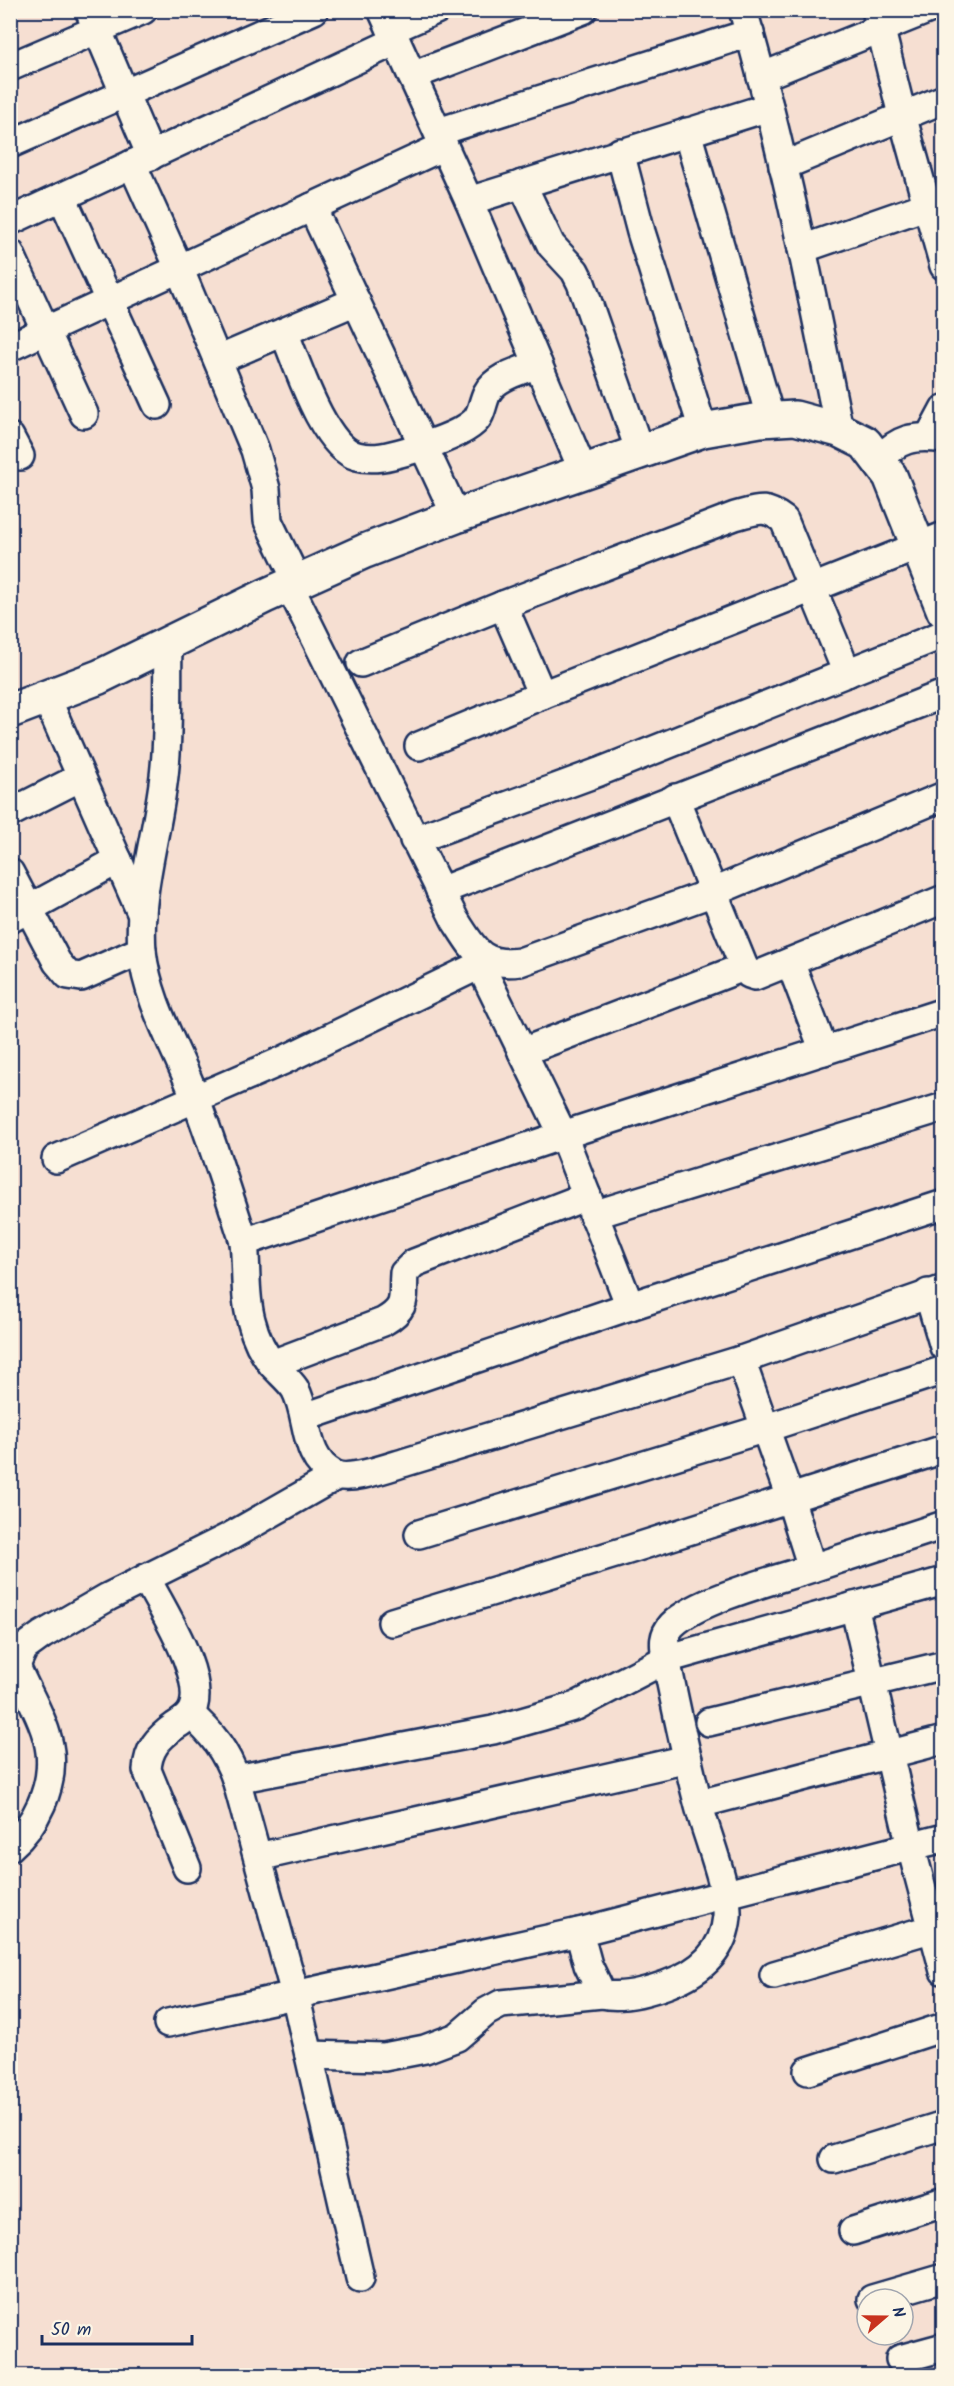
<svg xmlns="http://www.w3.org/2000/svg" width="954" height="2386" font-family="Kalam,sans-serif">
	<style>
		.lines { fill: none; stroke-linecap: round; stroke-linejoin: round }
		.minor-casing { stroke: #1b2f5e; stroke-width: 32 }
		.major-casing { stroke: #1b2f5e; stroke-width: 38 }
		.minor { stroke: #fcf5e5; stroke-width: 27 }
		.major { stroke: #fcf5e5; stroke-width: 33 }
	</style>
	<rect width="100%" height="100%" fill="#f6dfd2"/>
	<filter id="ink" filterUnits="userSpaceOnUse"><feTurbulence type="fractalNoise" baseFrequency=".0167" numOctaves="2"/><feDisplacementMap in="SourceGraphic" scale="12" xChannelSelector="R" yChannelSelector="G"/><feConvolveMatrix kernelMatrix="1 2 1 2 8 2 1 2 1" color-interpolation-filters="sRGB"/></filter>
	<g filter="url(#ink)">
		<g class="lines">
			<g class="minor-casing">
				<g id="minor">
					<path d="M89 10 151 156"/>
					<path d="M382 10 469 201 583 471"/>
					<path d="M743 10C783 148 811 289 839 430"/>
					<path d="M876 10 902 115 944 266"/>
					<path d="M391 30 436 10"/>
					<path d="M10 67 143 10"/>
					<path d="M412 76 583 10"/>
					<path d="M761 77 927 10"/>
					<path d="M438 132 750 33"/>
					<path d="M687 132 771 420"/>
					<path d="M10 144 314 10"/>
					<path d="M620 152 641 232 703 430"/>
					<path d="M132 164 179 268 255 450 266 489 268 521 297 581"/>
					<path d="M783 166 944 99"/>
					<path d="M522 184 551 245 575 271 581 283 640 452"/>
					<path d="M62 197 157 405"/>
					<path d="M469 201 769 107"/>
					<path d="M312 207 456 516"/>
					<path d="M10 221 396 41"/>
					<path d="M802 249 943 200"/>
					<path d="M10 253 84 414"/>
					<path d="M284 332C297 363 323 447 357 456 375 461 393 455 411 450 428 445 461 434 474 422 482 415 482 403 487 393 496 376 521 371 538 364"/>
					<path d="M10 347 444 146"/>
					<path d="M218 360 356 301"/>
					<path d="M10 437 20 456"/>
					<path d="M929 437 944 409"/>
					<path d="M878 460C899 438 913 435 944 439"/>
					<path d="M289 585 455 920C474 949 481 967 520 962L714 892 944 796"/>
					<path d="M503 605 542 695"/>
					<path d="M168 643C167 684 169 725 165 766 160 827 137 889 142 951 148 1005 178 1050 196 1100 214 1147 229 1195 244 1242 247 1268 244 1295 251 1320 255 1336 262 1352 273 1365 280 1373 289 1380 295 1389 310 1416 302 1458 334 1474 349 1482 389 1467 406 1462L741 1360 944 1289"/>
					<path d="M361 663 503 605 735 516C758 510 764 505 784 520L847 673"/>
					<path d="M47 699 142 915"/>
					<path d="M419 746 542 695 944 536"/>
					<path d="M675 798 744 967"/>
					<path d="M10 813 81 777"/>
					<path d="M414 840 599 772 944 634"/>
					<path d="M10 873 57 962 68 975 81 977 142 950"/>
					<path d="M440 891 944 694"/>
					<path d="M10 919 118 860"/>
					<path d="M790 962 824 1051"/>
					<path d="M480 965 563 1135 630 1306"/>
					<path d="M522 1052 744 967 749 974 755 976 944 899"/>
					<path d="M56 1159 284 1060 488 961"/>
					<path d="M593 1215 944 1107"/>
					<path d="M244 1242 563 1135 944 1012"/>
					<path d="M928 1293 944 1347"/>
					<path d="M741 1360 790 1498 812 1568"/>
					<path d="M272 1364 383 1322C409 1307 402 1298 404 1273L414 1263 587 1196"/>
					<path d="M305 1417 630 1306 944 1204"/>
					<path d="M419 1534 766 1428 944 1370"/>
					<path d="M146 1578C161 1607 211 1683 190 1714 186 1719 180 1723 175 1726 158 1738 148 1749 147 1770L187 1868"/>
					<path d="M854 1606 911 1847 944 1971"/>
					<path d="M392 1622 628 1550 944 1449"/>
					<path d="M190 1714C212 1733 226 1751 236 1779L295 1994 360 2278"/>
					<path d="M709 1722 944 1665"/>
					<path d="M236 1779 493 1730 543 1716 576 1706 666 1659 944 1581"/>
					<path d="M699 1804 944 1740"/>
					<path d="M10 1847C36 1825 54 1787 50 1752 47 1725 29 1696 18 1671L17 1663 24 1648 42 1635 108 1597 231 1536 336 1476"/>
					<path d="M258 1857 688 1759"/>
					<path d="M579 1932 588 1965 602 1994C622 1999 649 1991 668 1984 700 1972 724 1952 727 1916 729 1890 706 1833 699 1806 686 1757 676 1708 666 1659 664 1645 662 1636 672 1625 696 1601 770 1581 803 1571 850 1556 897 1540 944 1525"/>
					<path d="M774 1975 944 1925"/>
					<path d="M168 2023 579 1932 944 1838"/>
					<path d="M309 2055 384 2057 425 2049 457 2037 486 2012 501 2004 602 1994"/>
					<path d="M808 2071 944 2027"/>
					<path d="M834 2159 944 2125"/>
					<path d="M853 2231 944 2202"/>
					<path d="M872 2299 944 2278"/>
					<path d="M900 2359 944 2347"/>
				</g>
			</g>
			<g class="major-casing">
				<path id="major" d="M10 711 99 677 265 596 365 551 456 516 703 430 760 420 795 418 839 430 865 443 890 476 944 611"/>
			</g>
			<use href="#minor" class="minor"/>
			<use href="#major" class="major"/>
		</g>
	</g>
	<rect width="954" height="2386" fill="none" stroke="#fcf5e5" stroke-width="36"/>
	<rect x="18" y="18" width="918" height="2350" fill="none" stroke="#1b2f5e" stroke-width="2" filter="url(#ink)"/>
	<g transform="translate(885 2317) rotate(70)"><circle r="28" fill="#fcf5e5" stroke="#a2a6af" stroke-width="1.5"/>
	<path d="M0-4.5L10 22L0 15L-10 22Z" fill="#c8321e"/>
	<text y="-9" font-size="16" font-weight="bold" text-anchor="middle" fill="#1b2f5e">N</text>
	</g>
	<path d="M42 2335v9h150v-9" fill="none" stroke="#1b2f5e" stroke-width="3"/>
	<text x="51" y="2335" font-size="18" fill="#1b2f5e" stroke="#fcf5e5" stroke-width="4.5" paint-order="stroke">50 m</text>
</svg>
